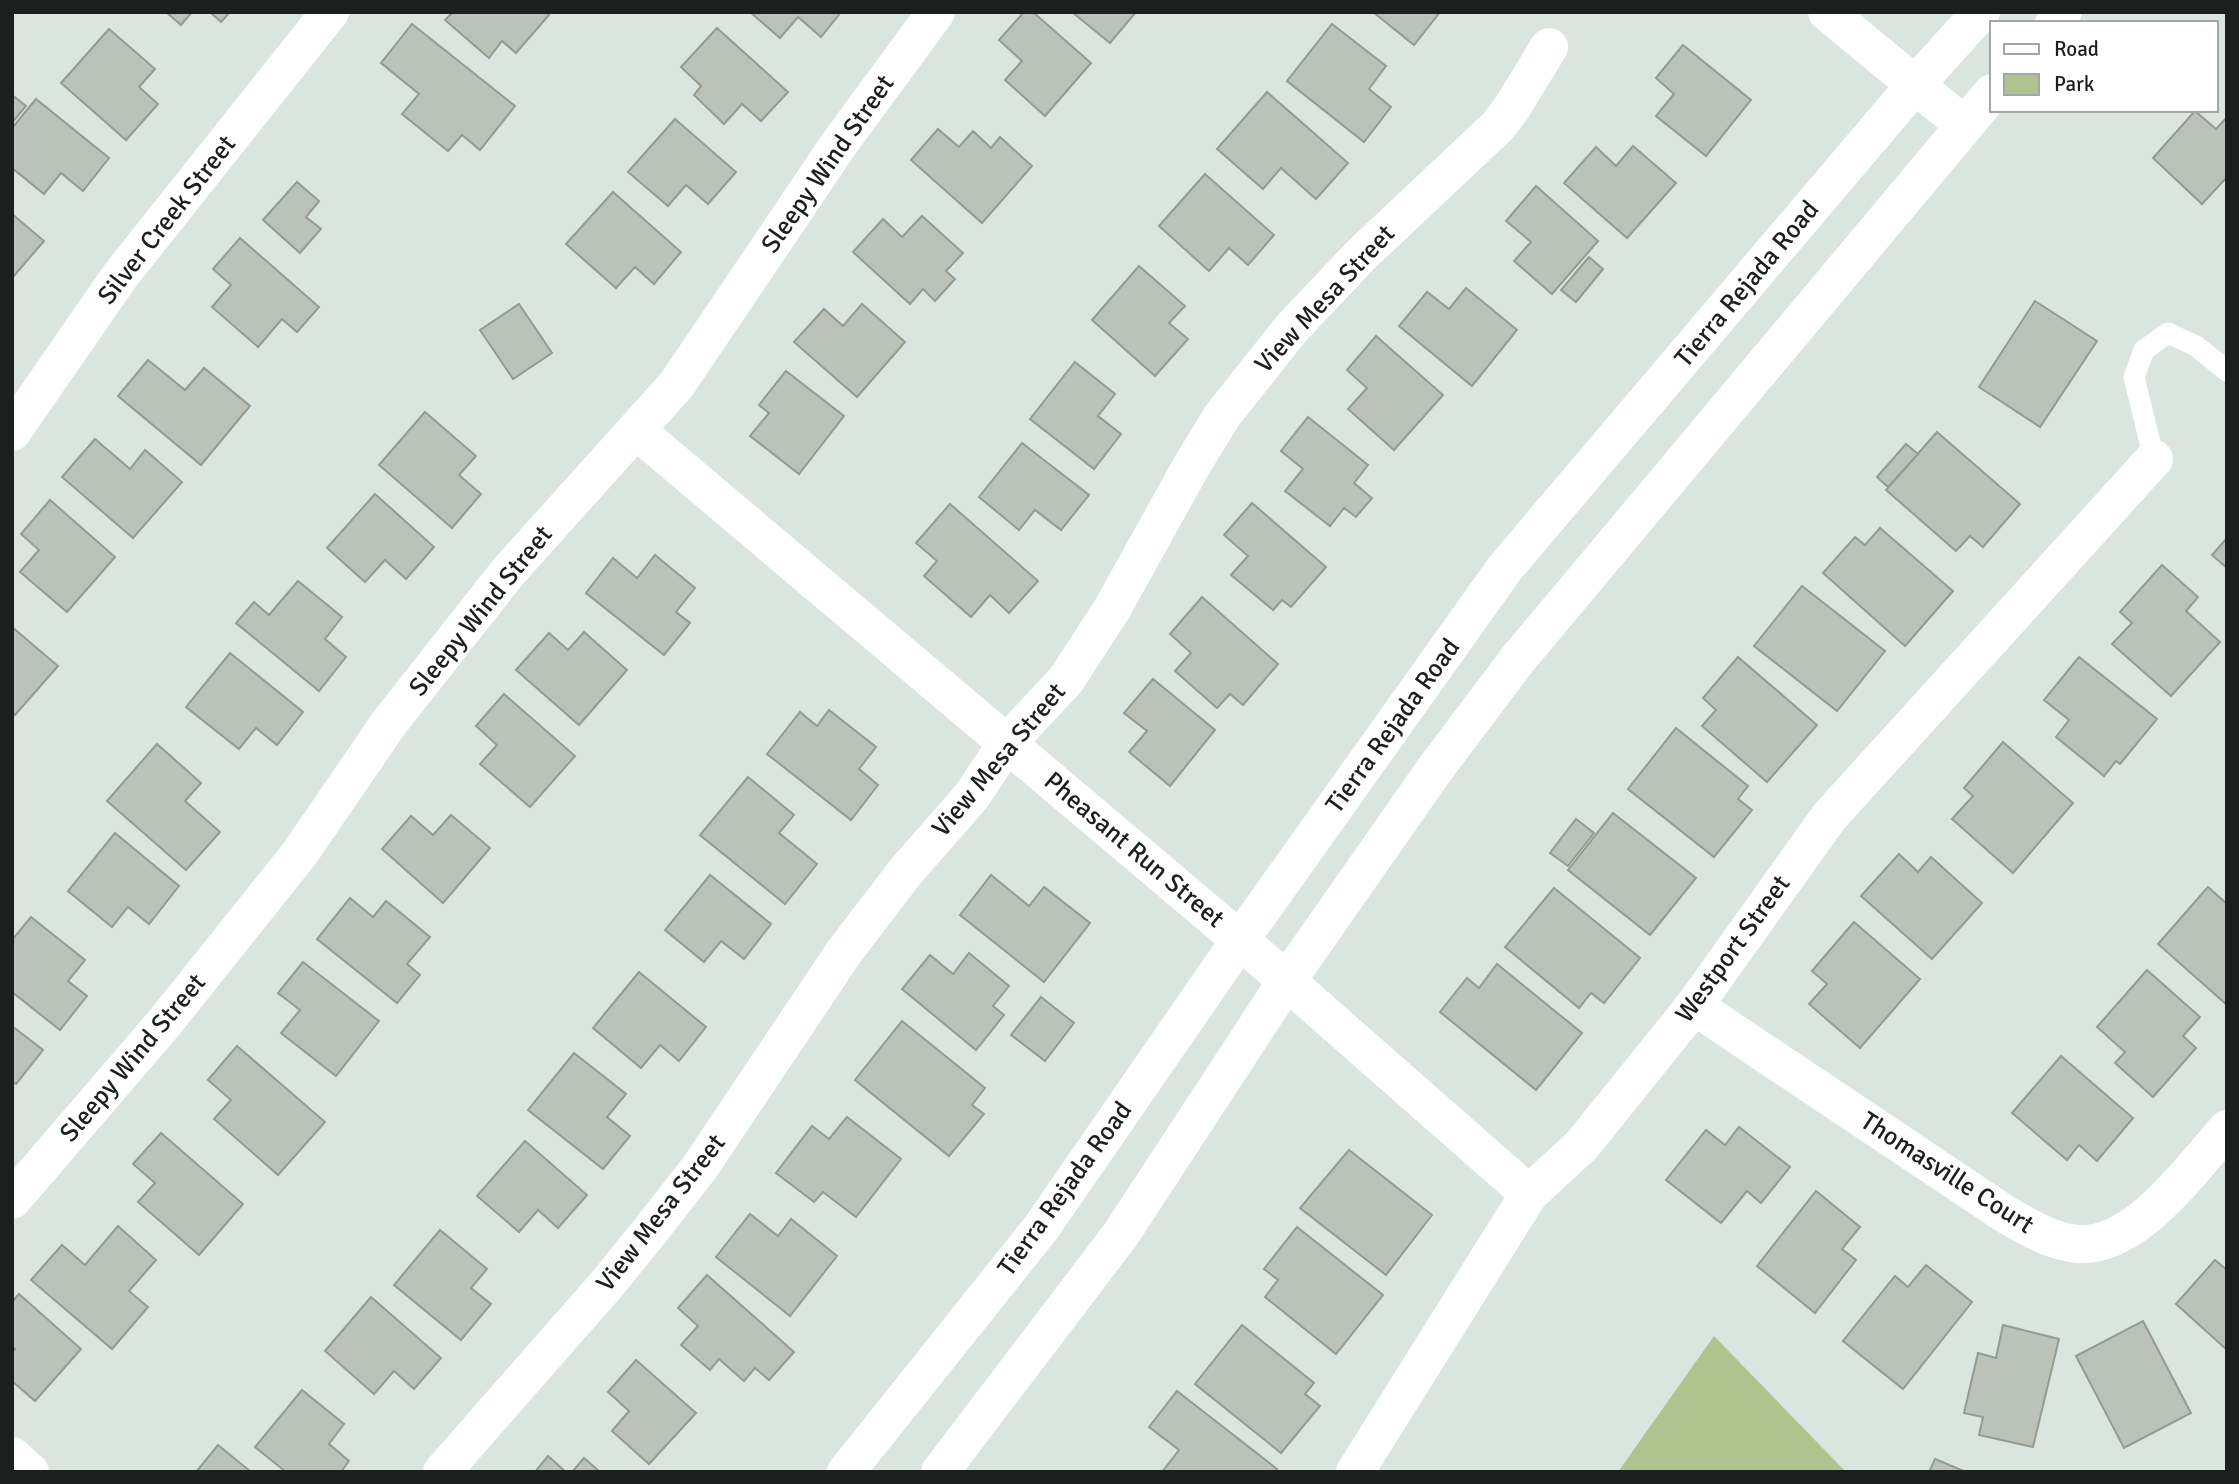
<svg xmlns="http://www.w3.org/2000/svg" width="2239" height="1484" font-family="Signika,sans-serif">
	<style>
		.green { fill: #b0c38f }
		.building { fill: #bac2b9; stroke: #939b92; stroke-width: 2 }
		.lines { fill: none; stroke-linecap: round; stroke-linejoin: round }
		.service { stroke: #fff; stroke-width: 21 }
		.minor { stroke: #fff; stroke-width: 38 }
		.tertiary { stroke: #fff; stroke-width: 38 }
		.secondary { stroke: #fff; stroke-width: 38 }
		.labels { text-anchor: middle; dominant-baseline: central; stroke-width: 5; stroke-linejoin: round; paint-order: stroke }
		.street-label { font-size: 26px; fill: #1b1f1d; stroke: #fff }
	</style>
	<rect width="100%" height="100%" fill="#d9e5de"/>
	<path class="green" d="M1714 1336 1846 1472H1618Z"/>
	<g class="building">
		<path d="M166 12H192L181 25Z"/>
		<path d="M210 12H230L221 22Z"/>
		<path d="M453 12H546L549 15 516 53 502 41 489 58 445 20Z"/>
		<path d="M750 12H841L821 37 798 17 780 38Z"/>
		<path d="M1024 12H1033L1091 63 1045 116 1005 80 1022 61 999 40Z"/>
		<path d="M1072 12H1136L1110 43Z"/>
		<path d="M1373 12H1440L1414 45Z"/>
		<path d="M412 24 515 106 480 150 462 135 448 151 402 114 419 94 381 63Z"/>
		<path d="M1332 24 1386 66 1369 89 1391 107 1364 142 1287 81Z"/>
		<path d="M717 28 788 92 761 121 742 104 724 124 694 95 701 86 681 67Z"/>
		<path d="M109 29 155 69 139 87 158 104 126 140 61 83Z"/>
		<path d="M1683 45 1751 100 1706 156 1656 116 1674 94 1656 78Z"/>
		<path d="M1267 92 1348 163 1316 199 1281 168 1263 189 1217 149Z"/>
		<path d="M12 95 26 106 12 123Z"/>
		<path d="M36 99 109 158 83 191 61 173 44 194 12 168V128Z"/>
		<path d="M2195 111 2216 129 2227 117V177L2202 204 2153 158Z"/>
		<path d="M675 119 736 172 708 204 686 185 668 206 628 172Z"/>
		<path d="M938 129 959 147 973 131 991 148 1000 137 1032 166 982 223 911 160Z"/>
		<path d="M1633 146 1676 183 1627 238 1564 183 1596 147 1616 166Z"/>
		<path d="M1205 174 1274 235 1248 265 1229 248 1209 271 1159 226Z"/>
		<path d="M297 182 319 201 306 217 321 229 300 253 263 220Z"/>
		<path d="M1536 186 1598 241 1552 294 1514 261 1531 242 1506 221Z"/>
		<path d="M613 192 681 252 654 284 635 267 616 288 566 244Z"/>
		<path d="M12 214 44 241 13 277 12 276Z"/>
		<path d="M922 216 963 253 946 271 955 279 935 301 923 289 910 304 853 252 883 219 902 237Z"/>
		<path d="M240 238 319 307 297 332 282 319 258 347 212 307 231 285 213 269Z"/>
		<path d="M1589 257 1603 269 1576 302 1561 290Z"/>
		<path d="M1139 266 1185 306 1169 323 1188 339 1155 376 1092 320Z"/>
		<path d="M1466 288 1517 330 1472 386 1399 326 1427 292 1449 309Z"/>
		<path d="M2035 301 2097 341 2040 427 1979 387Z"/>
		<path d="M519 304 552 353 513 379 480 330Z"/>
		<path d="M862 304 905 342 857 397 794 342 824 309 843 326Z"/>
		<path d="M1376 336 1443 395 1394 450 1348 409 1367 388 1347 370Z"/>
		<path d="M148 360 185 390 204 368 250 406 201 465 118 396Z"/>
		<path d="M1075 362 1115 394 1098 416 1121 434 1094 469 1030 419Z"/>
		<path d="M786 371 844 416 799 474 750 436 769 413 759 405Z"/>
		<path d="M425 412 476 456 459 475 481 494 452 528 379 465Z"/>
		<path d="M1308 417 1368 465 1354 483 1372 498 1356 517 1344 508 1330 526 1285 491 1303 469 1281 451Z"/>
		<path d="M1937 432 2020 504 1983 547 1970 536 1956 551 1886 490Z"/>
		<path d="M95 439 130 469 145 450 182 482 133 538 62 477Z"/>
		<path d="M1022 443 1089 495 1061 530 1035 510 1019 530 979 497Z"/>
		<path d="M1906 444 1918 454 1888 487 1877 477Z"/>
		<path d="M375 494 434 547 406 579 385 560 365 582 327 548Z"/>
		<path d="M50 500 115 557 67 612 20 572 39 550 21 534Z"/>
		<path d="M1252 503 1326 567 1291 607 1282 600 1273 610 1231 575 1248 556 1224 535Z"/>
		<path d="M950 504 1038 581 1009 613 990 595 971 617 924 576 937 561 916 543Z"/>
		<path d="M1880 528 1953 591 1905 646 1823 573 1855 537 1865 545Z"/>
		<path d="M2227 538V568L2212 555Z"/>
		<path d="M655 555 695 588 676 612 690 623 664 655 586 593 613 558 637 578Z"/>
		<path d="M2162 565 2198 597 2186 611 2220 642 2171 696 2112 644 2132 623 2120 612Z"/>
		<path d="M298 581 342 617 325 639 346 657 319 691 236 623 254 602 269 615Z"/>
		<path d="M1802 586 1885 651 1837 711 1754 646Z"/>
		<path d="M1202 597 1278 664 1243 705 1230 694 1217 708 1175 671 1191 653 1170 634Z"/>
		<path d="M12 627 58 666 15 715 12 712Z"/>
		<path d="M584 632 627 670 579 725 516 670 549 633 568 650Z"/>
		<path d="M230 653 303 712 277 745 256 728 239 749 186 707Z"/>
		<path d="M1738 657 1817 725 1767 782 1702 726 1716 710 1703 698Z"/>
		<path d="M2079 657 2157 719 2120 764 2116 761 2104 776 2056 737 2069 720 2044 700Z"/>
		<path d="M1153 679 1215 730 1170 786 1129 752 1147 731 1124 713Z"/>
		<path d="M504 694 575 756 530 807 480 764 497 745 476 726Z"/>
		<path d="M829 710 876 747 859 769 878 785 851 820 767 754 800 712 817 726Z"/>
		<path d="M1676 728 1748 786 1738 799 1752 810 1714 857 1628 789Z"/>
		<path d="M2003 742 2073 803 2013 873 1952 819 1973 796 1964 788Z"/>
		<path d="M157 744 201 783 185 801 220 832 186 870 107 801Z"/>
		<path d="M748 777 794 815 779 833 817 864 785 904 700 835Z"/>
		<path d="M1613 813 1696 878 1650 935 1568 870Z"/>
		<path d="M451 815 490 848 443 903 382 849 411 816 433 835Z"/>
		<path d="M1576 819 1594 833 1568 866 1550 853Z"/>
		<path d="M115 833 179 886 149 924 128 907 112 927 68 891Z"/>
		<path d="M1899 854 1918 872 1931 857 1982 903 1932 959 1861 896Z"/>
		<path d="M710 875 771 924 744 959 721 941 704 962 665 930Z"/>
		<path d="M991 875 1029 906 1044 887 1090 923 1044 982 960 915Z"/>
		<path d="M2208 887 2227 904V1005L2158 944Z"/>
		<path d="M1554 888 1640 958 1604 1003 1591 993 1579 1008 1505 947Z"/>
		<path d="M350 898 373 917 386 901 430 937 407 964 420 975 397 1003 317 939Z"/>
		<path d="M31 917 85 960 68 981 87 996 60 1030 12 992V940Z"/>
		<path d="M1854 922 1920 979 1860 1048 1809 1004 1827 984 1812 971Z"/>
		<path d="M969 953 1009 986 993 1006 1004 1015 976 1050 902 989 930 955 953 974Z"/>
		<path d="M303 962 379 1021 336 1076 281 1033 300 1010 278 993Z"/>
		<path d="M1497 964 1582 1033 1536 1090 1440 1012 1467 978 1479 988Z"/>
		<path d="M2147 970 2200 1017 2183 1036 2196 1048 2153 1097 2115 1063 2125 1052 2097 1027Z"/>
		<path d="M639 972 706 1027 679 1061 660 1045 641 1068 593 1028Z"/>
		<path d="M1041 997 1074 1023 1045 1061 1011 1035Z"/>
		<path d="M902 1021 985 1088 972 1105 984 1114 949 1156 855 1080Z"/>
		<path d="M12 1026 43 1050 16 1084 12 1081Z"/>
		<path d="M237 1046 325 1122 278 1175 214 1119 231 1100 208 1080Z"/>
		<path d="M574 1053 626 1094 607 1117 630 1136 603 1169 528 1110Z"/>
		<path d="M2061 1056 2133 1118 2097 1161 2079 1145 2067 1160 2012 1113Z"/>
		<path d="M847 1117 901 1159 856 1217 823 1192 814 1202 776 1173 812 1126 829 1139Z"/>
		<path d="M1739 1127 1790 1167 1761 1203 1747 1191 1721 1223 1666 1180 1706 1130 1725 1145Z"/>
		<path d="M161 1133 243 1204 199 1255 138 1202 155 1183 133 1164Z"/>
		<path d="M525 1141 587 1195 558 1228 538 1210 519 1232 477 1196Z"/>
		<path d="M1349 1150 1432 1215 1386 1275 1300 1208Z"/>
		<path d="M1816 1191 1860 1227 1842 1249 1856 1260 1815 1313 1757 1266Z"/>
		<path d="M750 1214 778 1236 791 1219 837 1256 790 1316 716 1257Z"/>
		<path d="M118 1226 156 1260 129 1291 148 1307 112 1349 31 1280 62 1245 85 1265Z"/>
		<path d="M1297 1227 1383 1295 1336 1354 1265 1297 1278 1280 1264 1269Z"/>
		<path d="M440 1230 487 1269 471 1288 491 1304 461 1340 394 1285Z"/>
		<path d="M2215 1260 2227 1270V1350L2176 1304Z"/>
		<path d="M1926 1265 1972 1302 1903 1389 1843 1341 1895 1276 1908 1287Z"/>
		<path d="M707 1275 794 1352 769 1380 755 1368 744 1381 719 1359 710 1370 681 1345 698 1326 678 1308Z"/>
		<path d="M19 1294 81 1349 35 1401 12 1381V1352L15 1349 12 1347V1302Z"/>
		<path d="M371 1297 441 1358 414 1389 394 1371 374 1394 325 1351Z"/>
		<path d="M2143 1321 2191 1413 2124 1448 2076 1356Z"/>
		<path d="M1242 1325 1314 1383 1305 1394 1320 1406 1281 1453 1195 1384Z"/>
		<path d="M2003 1325 2059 1339 2033 1447 1979 1435 1983 1417 1964 1413 1978 1353 1996 1358Z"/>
		<path d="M636 1360 696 1413 649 1464 612 1431 629 1411 608 1392Z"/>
		<path d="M302 1390 344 1424 329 1444 349 1461 341 1472H286L255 1447Z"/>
		<path d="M1177 1391 1277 1469 1274 1472H1162L1179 1450 1149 1427Z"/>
		<path d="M218 1445 251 1472H196Z"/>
		<path d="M548 1456 566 1472H535Z"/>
		<path d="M584 1458 600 1472H572Z"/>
		<path d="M1935 1459 1966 1472H1929Z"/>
	</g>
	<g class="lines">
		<path class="service" d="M2154 459 2134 377 2144 350 2168 333 2196 346 2227 371"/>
		<g class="minor">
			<path d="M637 431 1240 940 1529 1194"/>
			<path d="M12 432 120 276 330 12"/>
			<path d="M1694 1006 2005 1214C2028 1227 2052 1242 2079 1244 2137 1247 2192 1168 2227 1129"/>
			<path d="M12 1200 165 1022 300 853 389 723 508 572 677 384 839 144 936 12"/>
			<path d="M12 1456 30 1472"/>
			<path d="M442 1472 607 1284 650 1231 700 1167 844 952 906 871 971 797 1007 743 1066 680 1112 609 1192 465 1222 416 1291 329 1361 255 1498 126 1511 109 1549 47"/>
			<path d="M1355 1472 1529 1194 1582 1145 1694 1006 1829 817 2154 459"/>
		</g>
		<path class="tertiary" d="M1827 12 1964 125"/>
		<g class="secondary">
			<path d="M2054 23 2063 12"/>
			<path d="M846 1472 1041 1228 1240 940 1505 568 1914 86 1981 12"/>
			<path d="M940 1472 1121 1234 1286 982 1435 769 1518 659 1992 93"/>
		</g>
	</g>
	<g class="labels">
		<g class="street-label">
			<text transform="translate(828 164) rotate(-55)">Sleepy Wind Street</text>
			<text transform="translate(167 220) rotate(-52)">Silver Creek Street</text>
			<text transform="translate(1747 284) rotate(-50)">Tierra Rejada Road</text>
			<text transform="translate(1325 299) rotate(-47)">View Mesa Street</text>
			<text transform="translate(481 611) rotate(-51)">Sleepy Wind Street</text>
			<text transform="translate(1393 726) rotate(-54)">Tierra Rejada Road</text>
			<text transform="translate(999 760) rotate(-50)">View Mesa Street</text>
			<text transform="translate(1134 850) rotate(40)">Pheasant Run Street</text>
			<text transform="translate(1733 949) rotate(-54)">Westport Street</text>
			<text transform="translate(133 1058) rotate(-50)">Sleepy Wind Street</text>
			<text transform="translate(1947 1173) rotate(33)">Thomasville Court</text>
			<text transform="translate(1065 1189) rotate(-54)">Tierra Rejada Road</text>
			<text transform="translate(661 1213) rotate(-52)">View Mesa Street</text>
		</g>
	</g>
	<rect width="2239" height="1484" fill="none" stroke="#1b1f1d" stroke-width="28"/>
	<rect x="1990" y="21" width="228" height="91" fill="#ffffff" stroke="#a4a5a5" stroke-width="2"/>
	<rect x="2004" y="44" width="35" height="10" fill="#ffffff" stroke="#a4a5a5" stroke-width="2"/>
	<text x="2054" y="56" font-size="21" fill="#1b1f1d">Road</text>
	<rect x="2004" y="74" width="35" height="21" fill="#b0c38f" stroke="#a4a5a5" stroke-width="2"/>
	<text x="2054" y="91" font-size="21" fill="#1b1f1d">Park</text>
</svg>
